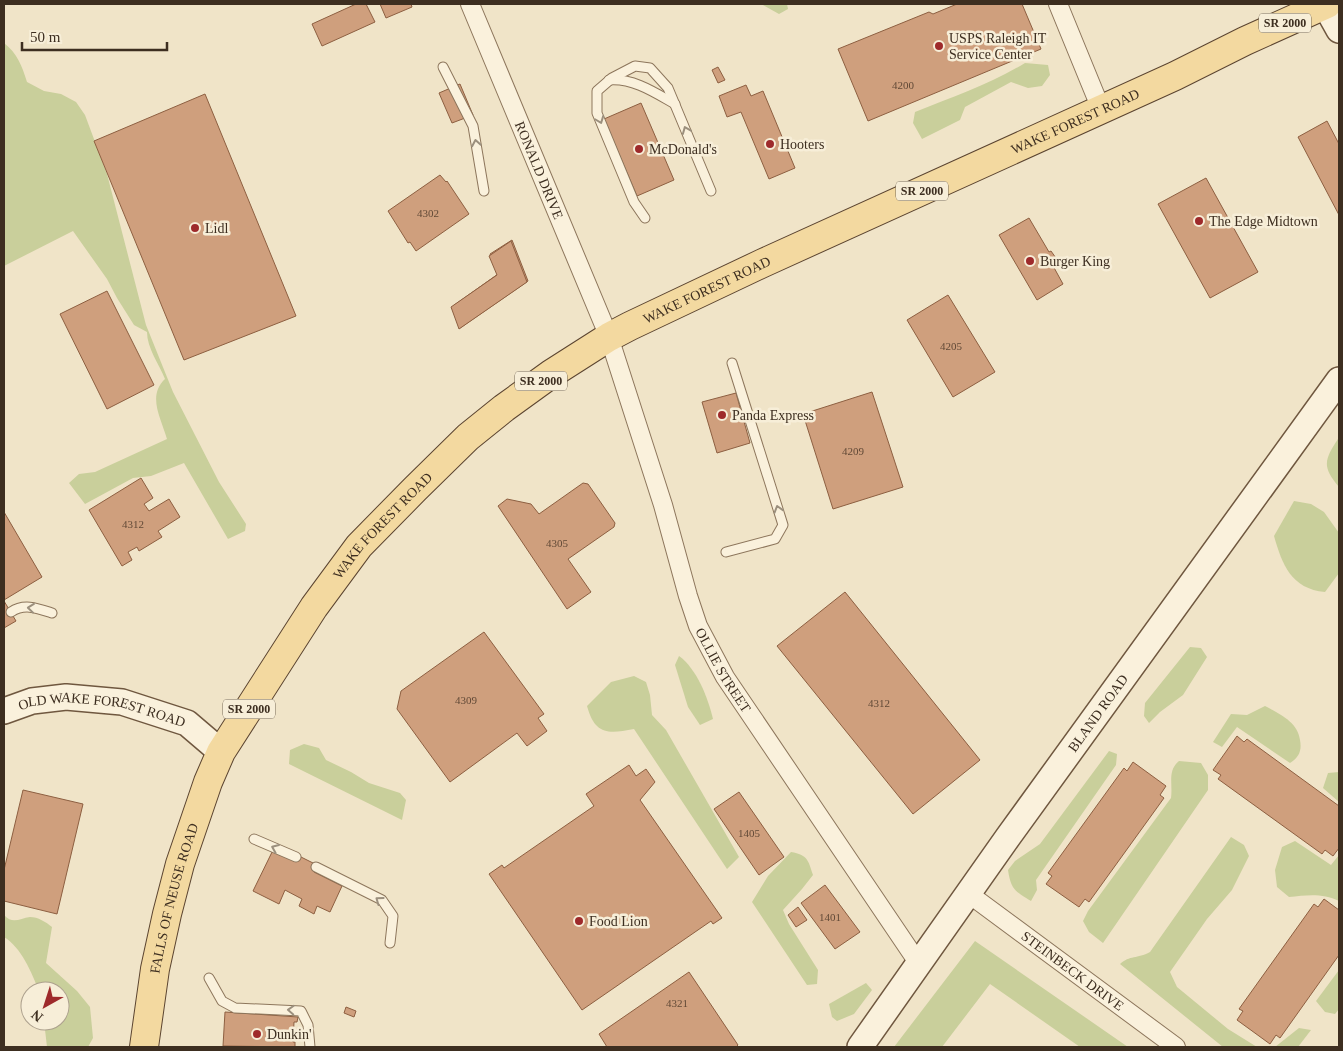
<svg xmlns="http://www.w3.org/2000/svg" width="1343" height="1051" font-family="Georgia,serif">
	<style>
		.green { fill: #c9cf9b }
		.building { fill: #cf9f7d; stroke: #8d5f41 }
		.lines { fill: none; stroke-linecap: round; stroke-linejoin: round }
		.lane-casing { stroke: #8d765c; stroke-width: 11 }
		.street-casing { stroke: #8d765c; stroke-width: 20 }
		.secondary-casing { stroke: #6f573f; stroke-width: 28 }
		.primary-casing { stroke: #5b4430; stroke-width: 30 }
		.lane { stroke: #faf1dc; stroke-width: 9 }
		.street { stroke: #faf1dc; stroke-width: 18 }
		.secondary { stroke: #faf1dc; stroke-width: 25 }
		.primary { stroke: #f3d9a0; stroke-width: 28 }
		.oneway { stroke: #9c907e }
		.poi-dot { fill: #9e2a2b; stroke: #f7eed8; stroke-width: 2 }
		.labels { text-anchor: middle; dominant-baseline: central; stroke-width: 5; stroke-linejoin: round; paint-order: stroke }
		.number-label { font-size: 11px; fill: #624a37 }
		.shield { fill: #f7eed8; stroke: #756857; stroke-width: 1 }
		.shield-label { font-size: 12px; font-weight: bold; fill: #3d2e20 }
		.poi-label { font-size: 14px; fill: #3d2e20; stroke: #f7eed8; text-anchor: start }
		.street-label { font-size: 14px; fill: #3d2e20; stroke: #f7eed8 }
	</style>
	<rect width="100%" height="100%" fill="#f0e4c8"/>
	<g class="green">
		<path d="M761 4H787L788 9 779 14Z"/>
		<path d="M4 43C17 53 22 66 27 82L44 91 61 94 76 102 85 115 107 174 146 325 173 392 219 482 246 524 245 531 228 539 184 463 151 476 133 478 85 504 69 483 79 474 95 472 167 439C161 418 147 396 165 379 159 364 147 348 147 332L134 325 117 298 107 279 73 231 4 266Z"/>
		<path d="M1025 63 1048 65 1050 75 1042 86 1028 88 1011 82 965 107 960 120 922 139 913 123 915 112C953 97 990 84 1025 63Z"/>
		<path d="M1338 439H1339V487C1322 467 1324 460 1338 439Z"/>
		<path d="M1294 501 1311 504 1324 512 1339 533V573L1325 592C1291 589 1282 564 1274 536Z"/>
		<path d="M1190 647 1201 648 1207 657 1183 695 1160 712 1149 723 1144 716 1145 703Z"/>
		<path d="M679 656C697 669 708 698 713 719L700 725 688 707 675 665Z"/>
		<path d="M634 676 646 682 650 695 652 715 666 730 739 857 727 869 634 729C608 734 595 735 587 706L611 682Z"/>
		<path d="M1265 706C1280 714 1298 722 1300 740 1302 751 1299 757 1290 763L1237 727 1222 747 1213 742 1231 714 1247 715Z"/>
		<path d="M304 744 319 748 326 760 351 772 369 783 400 793 406 800 402 820 289 764 290 750Z"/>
		<path d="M1109 751 1117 754 1116 765 1036 880 1037 890 1031 901C1015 891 1011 890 1008 870L1015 861 1040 844Z"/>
		<path d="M1179 761 1201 763 1208 775V790L1103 943 1089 932 1083 921 1088 911 1171 798C1173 784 1167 771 1179 761Z"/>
		<path d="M1339 772V802L1323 788 1328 773Z"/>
		<path d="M1231 837 1244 845 1249 856 1232 890 1207 919 1170 972 1177 987 1228 1029 1257 1047H1223L1120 964C1130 955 1137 959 1150 952Z"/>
		<path d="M1295 841 1331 865 1339 855V901C1323 893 1307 895 1289 897L1277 887 1275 870 1282 847Z"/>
		<path d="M791 852C808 855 808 860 813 875L802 889 783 910 789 924 818 970 817 984 807 985 752 902 768 876Z"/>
		<path d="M4 915C13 925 20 918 30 917 38 917 46 922 52 927L46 963 77 991 90 1007 93 1038 88 1047H47L44 1021H60V991H39C32 973 21 947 4 937Z"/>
		<path d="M975 941 1128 1047H1080L990 984 942 1047H894Z"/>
		<path d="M1339 970V1009L1335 1014 1325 1012 1316 1001Z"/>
		<path d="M866 983 872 990 854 1014 837 1021 832 1017 829 1004Z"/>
		<path d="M1299 1028 1311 1030 1298 1047H1275Z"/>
	</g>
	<g class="building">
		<path d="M356 4H366L375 22 322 46 312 24Z"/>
		<path d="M380 4H411L412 7 386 18Z"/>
		<path d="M957 4H1022L1041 49 868 121 838 49 929 12 933 14Z"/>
		<path d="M718 67 725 80 718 83 712 70Z"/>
		<path d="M460 84 473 115 452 123 439 93Z"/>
		<path d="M746 85 751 96 763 91 795 168 769 179 741 112 727 117 719 96Z"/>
		<path d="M205 94 296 316 184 360 94 141Z"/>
		<path d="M641 103 674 180 637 196 604 119Z"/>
		<path d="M1327 121 1339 144V215L1298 137Z"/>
		<path d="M440 175 446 182 447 181 469 214 416 251 410 242 408 243 388 211Z"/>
		<path d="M1206 178 1258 272 1210 298 1158 204Z"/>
		<path d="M1029 218 1049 252 1051 251 1058 261 1052 264 1063 284 1037 300 999 235Z"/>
		<path d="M512 240 528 281 460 328 453 306 498 274 490 254Z"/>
		<path d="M511 241 527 282 459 329 451 307 497 275 489 256Z"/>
		<path d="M107 291 154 385 107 409 60 314Z"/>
		<path d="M948 295 995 372 953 397 907 320Z"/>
		<path d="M872 392 903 487 833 509 803 414Z"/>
		<path d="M736 393 750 443 717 453 702 402Z"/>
		<path d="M141 478 153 498 144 504 149 511 169 499 180 517 158 531 162 537 139 551 137 547 128 552 132 560 122 566 89 510Z"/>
		<path d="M583 483 588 484 615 523 614 527 568 559 591 592 567 609 498 506 507 499 531 504 539 514Z"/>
		<path d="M4 512 42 577 4 600Z"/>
		<path d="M845 592 980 760 913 814 777 646Z"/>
		<path d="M4 601 16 621 4 628Z"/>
		<path d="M484 632 544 714 538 718 547 731 527 746 517 733 450 782 397 709 401 691Z"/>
		<path d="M1237 736 1244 742 1247 739 1339 806V848L1333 856 1325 850 1322 854 1218 779 1221 775 1213 770Z"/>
		<path d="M1133 762 1166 786 1160 795 1164 798 1089 902 1085 899 1079 907 1046 884 1052 876 1048 873 1124 768 1127 771Z"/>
		<path d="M629 765 636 776 646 769 655 782 640 800 722 918 713 924 711 921 582 1010 489 874 502 865 504 868 594 806 586 794Z"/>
		<path d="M23 790 83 804 57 914 4 901V870Z"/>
		<path d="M739 792 784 857 759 875 714 809Z"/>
		<path d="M274 848 297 855 317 865 314 872 342 886 330 912 317 906 314 914 299 906 302 899 285 890 279 904 253 891Z"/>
		<path d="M825 885 860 932 835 949 801 903Z"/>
		<path d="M1324 899 1339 910V955L1280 1038 1276 1035 1270 1044 1237 1020 1243 1011 1239 1009 1314 904 1318 907Z"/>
		<path d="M798 907 807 920 796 927 788 915Z"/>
		<path d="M689 972 738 1045 736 1047H607L599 1034Z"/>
		<path d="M346 1007 356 1011 354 1017 344 1013Z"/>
		<path d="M225 1012 298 1017 297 1022H294L293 1042H295V1047L223 1046Z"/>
	</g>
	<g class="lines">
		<g class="lane-casing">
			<g id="lane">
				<path d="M443 67 473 126 484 191"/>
				<path d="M609 80C633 78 654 92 675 104"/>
				<path d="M645 218 634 202 597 113V91L612 78 635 66 650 68 668 88 711 191"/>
				<path d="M726 552 775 539 783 525 732 363"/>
				<path d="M11 612C24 603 37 608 52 613"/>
				<path d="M254 839 296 857"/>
				<path d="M316 867 382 900 393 916 390 943"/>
				<path d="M209 978 222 1001 235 1008 301 1011 308 1025 310 1047"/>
			</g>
		</g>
		<g class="street-casing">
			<g id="street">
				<path id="s1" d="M470 4 609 337 663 505 688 596 698 626 725 677 748 711 919 964"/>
				<path d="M1058 4 1101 109"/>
				<path id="s2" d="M969 894 1176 1047"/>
			</g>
		</g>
		<g class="secondary-casing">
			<g id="secondary">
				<path d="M1325 5 1339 30"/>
				<path id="s3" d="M4 711 32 701 66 697 122 702 187 723 221 752"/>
				<path id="s4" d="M860 1047 1008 837 1339 380"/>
			</g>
		</g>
		<g class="primary-casing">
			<g id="primary">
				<path id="s5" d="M144 1047 155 969 167 914 180 864 208 782 221 752 314 607 359 546 415 489 468 437 504 408 551 374 609 337 630 326 763 263 1175 76 1245 41 1327 4"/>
			</g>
		</g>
		<use href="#lane" class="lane"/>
		<use href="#street" class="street"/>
		<use href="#secondary" class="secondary"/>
		<use href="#primary" class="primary"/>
	</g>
	<defs><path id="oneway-chevron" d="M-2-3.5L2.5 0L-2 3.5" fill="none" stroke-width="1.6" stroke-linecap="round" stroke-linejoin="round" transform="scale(1.25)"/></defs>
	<g class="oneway">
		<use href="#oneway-chevron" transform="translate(600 120) rotate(69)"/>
		<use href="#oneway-chevron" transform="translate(686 130) rotate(-112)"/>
		<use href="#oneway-chevron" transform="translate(476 143) rotate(-100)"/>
		<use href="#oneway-chevron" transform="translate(778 509) rotate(-107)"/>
		<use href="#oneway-chevron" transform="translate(31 608) rotate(-174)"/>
		<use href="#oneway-chevron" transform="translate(275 848) rotate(-157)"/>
		<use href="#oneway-chevron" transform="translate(379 900) rotate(-144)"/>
		<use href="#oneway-chevron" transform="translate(291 1010) rotate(-177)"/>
	</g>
	<g class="poi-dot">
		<circle cx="939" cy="46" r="5"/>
		<circle cx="770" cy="144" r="5"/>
		<circle cx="639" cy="149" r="5"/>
		<circle cx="1199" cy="221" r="5"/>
		<circle cx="195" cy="228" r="5"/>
		<circle cx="1030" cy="261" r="5"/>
		<circle cx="722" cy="415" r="5"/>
		<circle cx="579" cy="921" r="5"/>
		<circle cx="257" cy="1034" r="5"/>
	</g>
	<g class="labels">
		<g class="number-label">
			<text x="903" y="85">4200</text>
			<text x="428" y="213">4302</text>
			<text x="951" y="346">4205</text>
			<text x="853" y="451">4209</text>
			<text x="133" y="524">4312</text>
			<text x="557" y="543">4305</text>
			<text x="466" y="700">4309</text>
			<text x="879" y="703">4312</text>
			<text x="749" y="833">1405</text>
			<text x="830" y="917">1401</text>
			<text x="677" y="1003">4321</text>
		</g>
		<g class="shield">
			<rect x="1259" y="13.5" width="52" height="19" rx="4"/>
			<rect x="896" y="181.5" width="52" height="19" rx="4"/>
			<rect x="515" y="371.5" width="52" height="19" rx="4"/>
			<rect x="223" y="699.5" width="52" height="19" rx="4"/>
		</g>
		<g class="shield-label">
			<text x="1285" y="23">SR 2000</text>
			<text x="922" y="191">SR 2000</text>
			<text x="541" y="381">SR 2000</text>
			<text x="249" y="709">SR 2000</text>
		</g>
		<g class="poi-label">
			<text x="949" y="38">USPS Raleigh IT<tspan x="949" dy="16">Service Center</tspan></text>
			<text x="780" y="144">Hooters</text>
			<text x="649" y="149">McDonald's</text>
			<text x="1209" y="221">The Edge Midtown</text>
			<text x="205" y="228">Lidl</text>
			<text x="1040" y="261">Burger King</text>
			<text x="732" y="415">Panda Express</text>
			<text x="589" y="921">Food Lion</text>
			<text x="267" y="1034">Dunkin'</text>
		</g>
		<g class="street-label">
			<text stroke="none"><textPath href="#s5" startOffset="1395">WAKE FOREST ROAD</textPath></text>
			<text stroke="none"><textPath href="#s1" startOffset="180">RONALD DRIVE</textPath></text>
			<text stroke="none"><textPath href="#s5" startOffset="990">WAKE FOREST ROAD</textPath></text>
			<text stroke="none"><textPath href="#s5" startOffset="585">WAKE FOREST ROAD</textPath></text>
			<text stroke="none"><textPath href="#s1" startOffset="714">OLLIE STREET</textPath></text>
			<text stroke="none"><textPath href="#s4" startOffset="410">BLAND ROAD</textPath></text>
			<text stroke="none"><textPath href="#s3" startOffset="101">OLD WAKE FOREST ROAD</textPath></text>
			<text stroke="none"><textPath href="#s5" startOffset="152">FALLS OF NEUSE ROAD</textPath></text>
			<text stroke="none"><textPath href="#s2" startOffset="129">STEINBECK DRIVE</textPath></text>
		</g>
	</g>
	<rect width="1343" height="1051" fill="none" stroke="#3d2e20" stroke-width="10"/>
	<g transform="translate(45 1006) rotate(219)"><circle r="24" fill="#f7eed8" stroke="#ada18e"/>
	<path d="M0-4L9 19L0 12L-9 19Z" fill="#9e2a2b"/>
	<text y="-8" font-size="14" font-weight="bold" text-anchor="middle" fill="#3d2e20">N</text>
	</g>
	<path d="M22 42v8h145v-8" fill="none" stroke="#3d2e20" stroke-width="2.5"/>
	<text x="30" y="42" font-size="15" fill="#3d2e20" stroke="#f7eed8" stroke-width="4" paint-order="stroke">50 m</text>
</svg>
